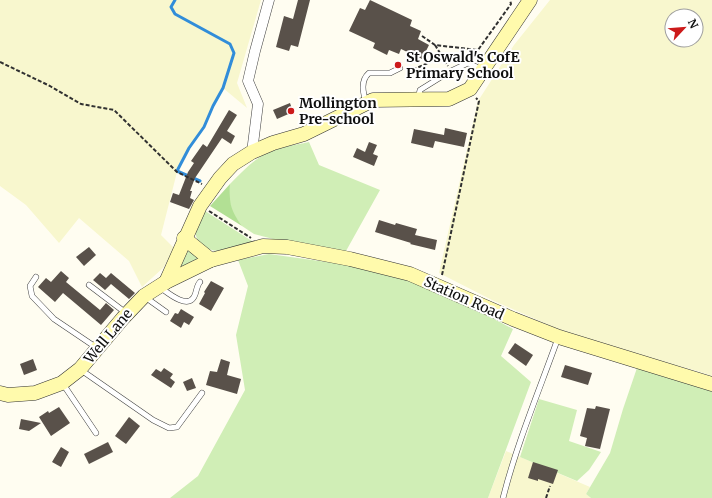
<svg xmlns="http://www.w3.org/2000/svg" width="712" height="498" font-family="Merriweather,serif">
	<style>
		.farmland { fill: #f8f7ce; fill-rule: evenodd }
		.green { fill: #d0eeb6 }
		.forest { fill: #b2e094 }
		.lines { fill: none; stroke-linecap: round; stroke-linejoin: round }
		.stream { stroke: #318dd9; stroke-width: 3 }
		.building { fill: #59514a }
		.lane-casing { stroke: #424242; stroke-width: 6 }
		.street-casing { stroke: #424242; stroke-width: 11 }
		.secondary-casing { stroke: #313131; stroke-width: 15 }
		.path { stroke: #313131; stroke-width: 2; stroke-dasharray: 4 2; stroke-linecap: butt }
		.lane { stroke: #fff; stroke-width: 5 }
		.street { stroke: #fff; stroke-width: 10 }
		.secondary { stroke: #fffaac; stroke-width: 14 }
		.poi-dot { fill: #cc1a1a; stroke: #fff; stroke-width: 1.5 }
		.labels { text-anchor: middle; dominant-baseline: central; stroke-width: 4; stroke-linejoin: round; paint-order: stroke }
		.poi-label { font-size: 14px; font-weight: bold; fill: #0f0f0f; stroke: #fff; text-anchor: start }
		.street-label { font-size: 14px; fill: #0f0f0f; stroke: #fff }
	</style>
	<rect width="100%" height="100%" fill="#fffdf1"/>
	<g class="farmland">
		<path d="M0 0H261L237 83 247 108 223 88 213 106 204 127 189 148 177 172 161 235 175 249 163 268 142 287 129 261 79 218 59 243 26 205 0 186Z"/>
		<path d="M550 0H712V376L697 371 626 352 553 327 492 300 439 273 478 101 514 45ZM672 16H696V40H672Z"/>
		<path d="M506 451 590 487 586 494 591 498H488Z"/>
	</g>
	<g class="green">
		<path d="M309 142 319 165 380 190 346 251 277 240 254 234 242 226 232 212 229 199 230 184C240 174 251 162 263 155 275 148 295 145 309 142Z"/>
		<path d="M205 211 255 243C237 247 214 259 199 242 197 239 195 235 196 231 197 224 202 217 205 211Z"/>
		<path d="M189 249 199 259 180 267Z"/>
		<path d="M269 254 370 268 412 282 474 308 513 329 501 356 531 382 488 498H170L198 476 245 390 236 335 248 286 238 260Z"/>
		<path d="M638 365 712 388V498H591L586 494 610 453 623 409Z"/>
		<path d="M539 399 577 410 569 441 601 452 589 470 577 481 520 457Z"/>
	</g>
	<path class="forest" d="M230 184C229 205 231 210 242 226L210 206Z"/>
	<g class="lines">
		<path class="stream" d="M175 0 171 7 175 14 230 44 234 53 223 88 213 106 204 127 189 148 177 171 200 181"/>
	</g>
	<g class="building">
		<path d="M298 0H310L298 47 291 45 289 51 276 47 284 16 293 19Z"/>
		<path d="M370 0 412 20 410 26 421 31 418 39 429 45 422 59 401 49 399 54 389 50 387 55 373 48 375 43 349 31 360 8 365 10Z"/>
		<path d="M290 103 293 112 277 119 273 110Z"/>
		<path d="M229 110 237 115 227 131 235 136 231 144 222 138 195 178 190 191H192L190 198 194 200 189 209 170 202 173 193 179 195 188 172 194 163 191 161 203 144 207 147Z"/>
		<path d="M445 128 467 133 464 147 435 141 433 148 411 143 414 129 444 135Z"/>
		<path d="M369 142 377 145 373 154 378 156 374 166 353 157 357 148 365 152Z"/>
		<path d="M379 220 395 225 396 223 417 229 415 235 437 240 435 250 410 244 411 243 375 232Z"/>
		<path d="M89 247 96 255 84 266 76 257Z"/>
		<path d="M61 271 69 278 66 282 100 310 106 303 114 310 101 325 63 293 55 302 38 287 46 278 51 282Z"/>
		<path d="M100 273 106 278 111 273 135 293 129 299 111 284 105 290 93 280Z"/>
		<path d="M211 281 224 288 211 311 199 304 205 293 204 292Z"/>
		<path d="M181 309 194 317 189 325 184 322 181 328 170 321 175 313 178 314Z"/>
		<path d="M515 343 533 355 526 366 508 353Z"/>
		<path d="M33 359 37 370 24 375 20 364Z"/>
		<path d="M221 359 230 362 227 375 241 379 237 394 206 385 210 371 217 372Z"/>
		<path d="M565 365 592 373 588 385 561 377Z"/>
		<path d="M164 368 173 374 170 378 175 382 171 388 151 375 156 369 161 372Z"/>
		<path d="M192 378 196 388 187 391 183 382Z"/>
		<path d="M596 406 610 409 600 449 585 446 587 438 580 436 587 408 595 409Z"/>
		<path d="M59 407 70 423 51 436 39 417 48 411 49 413Z"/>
		<path d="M129 417 140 426 126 444 115 436Z"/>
		<path d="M21 419 41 423 29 431 19 429Z"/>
		<path d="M108 442 113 452 89 464 84 454Z"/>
		<path d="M61 447 69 452 61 467 52 462Z"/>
		<path d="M533 462 558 470 553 484 538 479V481L528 478Z"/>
	</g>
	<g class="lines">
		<g class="lane-casing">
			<g id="lane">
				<path d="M418 99 420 90 449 72 468 63 481 69"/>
				<path d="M366 103C363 92 360 81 369 73H390L400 68"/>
				<path d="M36 277 30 286 32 296 54 319 97 348"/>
				<path d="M89 285 126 313"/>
				<path d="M161 288C168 293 187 309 194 297 197 292 196 286 200 282"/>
				<path d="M145 297 166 312"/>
				<path d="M81 370 153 420 169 428 177 427 202 393"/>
				<path d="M63 384 96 433"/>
				<path d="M503 498C517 443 539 391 558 338"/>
			</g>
		</g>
		<g class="street-casing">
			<path id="street" d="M252 152 258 104 248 81 255 51 269 0"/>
		</g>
		<g class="secondary-casing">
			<g id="secondary">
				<path d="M184 238 211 260"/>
				<path d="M166 282 200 206 220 178 233 164 252 152 273 143 304 134 373 100 449 99 470 89 530 0"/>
				<path d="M0 393 8 395 35 393 62 383 80 369 123 318 144 296 166 282 211 260 263 246 287 247 350 259 410 274 513 319 559 337 712 384"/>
			</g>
		</g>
		<g class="path">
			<path d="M422 36 435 45 478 50 511 4 510 0"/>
			<path d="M435 45 448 66"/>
			<path d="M0 62 50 86 81 104 114 110 177 172 202 184"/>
			<path d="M407 70 409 71C421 66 432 63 440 53"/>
			<path d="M209 211 251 238"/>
			<path d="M442 275 479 101 476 98"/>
			<path d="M546 498 550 486"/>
		</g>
		<use href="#lane" class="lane"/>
		<use href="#street" class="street"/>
		<use href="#secondary" class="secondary"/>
	</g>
	<g class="poi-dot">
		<circle cx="398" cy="65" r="4"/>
		<circle cx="291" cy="111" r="4"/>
	</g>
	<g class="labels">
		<g class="poi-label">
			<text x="406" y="57">St Oswald's CofE<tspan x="406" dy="16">Primary School</tspan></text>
			<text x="299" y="103">Mollington<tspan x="299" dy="16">Pre-school</tspan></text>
		</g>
		<g class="street-label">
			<text transform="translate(464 298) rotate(24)">Station Road</text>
			<text transform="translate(108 336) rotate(-50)">Well Lane</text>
		</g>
	</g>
	<g transform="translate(684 28) rotate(64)"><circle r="19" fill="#ffffff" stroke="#9f9f9f"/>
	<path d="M0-3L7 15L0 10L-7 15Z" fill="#cc1a1a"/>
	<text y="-6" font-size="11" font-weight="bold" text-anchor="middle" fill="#0f0f0f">N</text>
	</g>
</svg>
